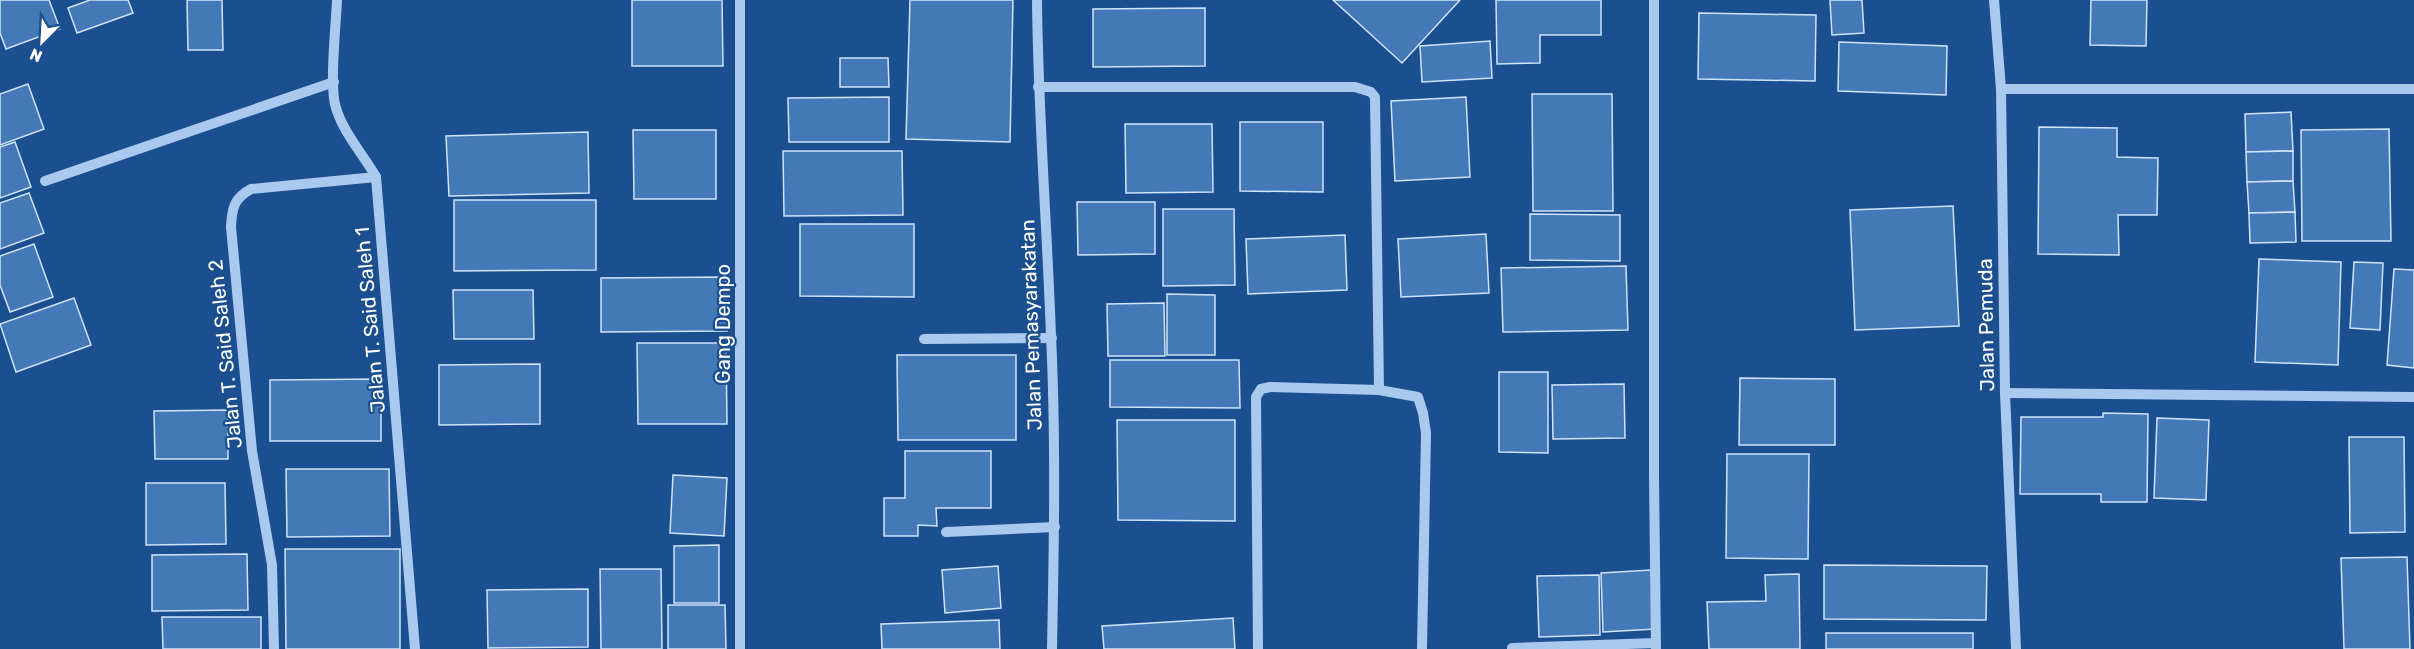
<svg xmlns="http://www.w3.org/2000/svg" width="2414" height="649" font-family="Rubik,sans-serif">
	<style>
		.building { fill: #4478b7; stroke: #cfe3fa; stroke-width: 1.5 }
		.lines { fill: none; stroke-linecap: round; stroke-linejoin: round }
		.minor { stroke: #a9c9ee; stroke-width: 10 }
		.labels { text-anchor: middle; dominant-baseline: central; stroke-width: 4.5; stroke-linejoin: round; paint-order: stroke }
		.street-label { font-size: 20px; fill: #fff; stroke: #1b4f8f }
	</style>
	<rect width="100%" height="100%" fill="#1b4f8f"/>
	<g class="building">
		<path d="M0 0H49L60 29 6 49 0 33Z"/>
		<path d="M90 0H128L133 13 77 33 68 8Z"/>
		<path d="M187 0H222L223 50H188Z"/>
		<path d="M632 0H722L723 66H632Z"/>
		<path d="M910 0H1013L1010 142 906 139Z"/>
		<path d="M1333 0H1460L1402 63Z"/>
		<path d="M1496 0H1601V35H1540V63L1497 64Z"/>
		<path d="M1830 0H1862L1864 33 1832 35Z"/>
		<path d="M2091 0H2147L2146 46 2090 45Z"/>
		<path d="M1205 8V66L1093 67V9Z"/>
		<path d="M1699 13 1816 15 1815 81 1698 79Z"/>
		<path d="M1490 41 1492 78 1422 82 1420 46Z"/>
		<path d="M1839 42 1947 46 1946 95 1838 91Z"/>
		<path d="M840 58H888L889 87H840Z"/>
		<path d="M28 84 44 129 0 145V94Z"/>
		<path d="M1532 94H1612L1613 211H1533Z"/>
		<path d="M889 97V142H789L788 98Z"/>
		<path d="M1466 97 1470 177 1395 181 1391 101Z"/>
		<path d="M2291 112 2293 151 2246 152 2245 114Z"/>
		<path d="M1240 122H1323V192L1240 191Z"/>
		<path d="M1125 124H1212L1213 192 1126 193Z"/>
		<path d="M2039 127 2117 128V157L2158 158 2157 215H2118L2119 255 2038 254Z"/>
		<path d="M2389 129 2391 241H2302L2301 130Z"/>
		<path d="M633 130H716V199H634Z"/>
		<path d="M588 132 589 193 449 196 446 136Z"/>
		<path d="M15 142 31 187 0 198V147Z"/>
		<path d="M783 151H902L903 215 784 216Z"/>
		<path d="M2293 151V181L2247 182 2246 152Z"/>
		<path d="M2293 181 2295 212 2249 213 2247 182Z"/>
		<path d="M29 193 44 233 0 249V203Z"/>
		<path d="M454 200H596V270L454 271Z"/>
		<path d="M1077 202H1155V254L1078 255Z"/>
		<path d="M1953 206 1959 326 1855 330 1850 210Z"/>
		<path d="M1163 209H1234L1235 285 1163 286Z"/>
		<path d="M2295 212 2296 242 2250 243 2249 213Z"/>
		<path d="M1530 214 1620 215V261L1530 260Z"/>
		<path d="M800 224H914V297L800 296Z"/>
		<path d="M1486 234 1489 293 1401 297 1398 239Z"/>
		<path d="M1345 235 1347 290 1248 294 1246 239Z"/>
		<path d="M34 244 53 297 10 312 0 285V256Z"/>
		<path d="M2259 259 2341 262 2338 365 2255 362Z"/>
		<path d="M2354 262 2383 263 2380 330 2350 328Z"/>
		<path d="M1626 266 1628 330 1503 332 1501 268Z"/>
		<path d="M2394 269 2414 270V368L2387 365Z"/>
		<path d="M726 277 727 331 601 332V278Z"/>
		<path d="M453 290H533L534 339H454Z"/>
		<path d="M1167 294 1215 295V355H1167Z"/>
		<path d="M74 298 91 345 16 372 0 324Z"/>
		<path d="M1164 303 1165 356H1108L1107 304Z"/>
		<path d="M637 343H726L727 424H638Z"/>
		<path d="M897 355H1016V440H898Z"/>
		<path d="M1110 360H1239L1240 408 1110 407Z"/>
		<path d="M540 364V424L439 425V365Z"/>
		<path d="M1499 372H1548V453L1499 452Z"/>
		<path d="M1740 378 1835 379V445H1739Z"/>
		<path d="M381 379V441H270V380Z"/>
		<path d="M1624 384 1625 438 1553 439 1552 385Z"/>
		<path d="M228 410V459H155L154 411Z"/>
		<path d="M2103 413 2148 414 2147 502H2101V494H2020L2021 417H2103Z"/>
		<path d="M2157 418 2209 420 2206 500 2154 498Z"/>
		<path d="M1117 420H1235V521L1118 520Z"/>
		<path d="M2349 437H2404L2405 532 2350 533Z"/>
		<path d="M905 451H991V508H936L937 526 918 525V536H884V498H905Z"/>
		<path d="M1727 454H1809L1808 559 1726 558Z"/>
		<path d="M286 469H389L390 536 287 537Z"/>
		<path d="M673 475 727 478 724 536 670 533Z"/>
		<path d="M146 483H225L226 544 146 545Z"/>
		<path d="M719 545V603H674V546Z"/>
		<path d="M285 549H400V649H286Z"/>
		<path d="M247 554 248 610 152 611V555Z"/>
		<path d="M2407 557 2410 649H2344L2341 558Z"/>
		<path d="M1824 565 1987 566 1986 620 1824 619Z"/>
		<path d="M998 566 1001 608 945 613 942 570Z"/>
		<path d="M600 569H661L662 649H601Z"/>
		<path d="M1651 570 1655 629 1603 632 1601 573Z"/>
		<path d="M1799 574 1800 649H1709L1707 602 1766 601 1765 575Z"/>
		<path d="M1599 575 1600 635 1539 637 1537 576Z"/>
		<path d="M588 589V647L488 648 487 590Z"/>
		<path d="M668 605H725L726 649H668Z"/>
		<path d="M162 617H261V649H163Z"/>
		<path d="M1233 618 1235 649H1104L1102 626Z"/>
		<path d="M999 620 1000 649H882L881 624Z"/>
		<rect x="1826" y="633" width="147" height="16"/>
	</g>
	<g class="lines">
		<g class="minor">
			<path d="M337 0C336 25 329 88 336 108 344 134 363 154 376 177L415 649"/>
			<path d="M740 0V649"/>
			<path d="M1037 0C1038 112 1047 224 1051 336 1056 440 1054 545 1052 649"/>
			<path d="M1654 0V477L1656 649"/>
			<path d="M1994 0 2001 89 2005 393 2016 649"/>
			<path d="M1038 87H1355L1371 92 1375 97 1379 390"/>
			<path d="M2001 89H2414"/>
			<path d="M45 181 334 82"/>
			<path d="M924 339 1052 338"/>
			<path d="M2005 393 2414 397"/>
			<path d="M946 532 1055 527"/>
			<path d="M1512 648 1656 643"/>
			<path d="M274 649 272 565 252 451 231 227C232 208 234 198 251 189L376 177"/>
			<path d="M1258 649 1256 397 1261 389 1270 387 1379 390 1418 397 1423 413 1426 433 1422 649"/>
		</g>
	</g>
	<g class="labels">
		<g class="street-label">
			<text transform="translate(370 320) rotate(-95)">Jalan T. Said Saleh 1</text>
			<text transform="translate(723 324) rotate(-90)">Gang Dempo</text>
			<text transform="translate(1031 325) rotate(-92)">Jalan Pemasyarakatan</text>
			<text transform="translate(1986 325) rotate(-91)">Jalan Pemuda</text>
			<text transform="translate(225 354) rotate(-96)">Jalan T. Said Saleh 2</text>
		</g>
	</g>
	<g transform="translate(42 42) rotate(204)" stroke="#1b4f8f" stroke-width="4.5" paint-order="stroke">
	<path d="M0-4.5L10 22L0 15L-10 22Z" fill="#ffffff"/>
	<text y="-9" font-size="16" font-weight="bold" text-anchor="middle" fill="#ffffff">N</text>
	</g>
</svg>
